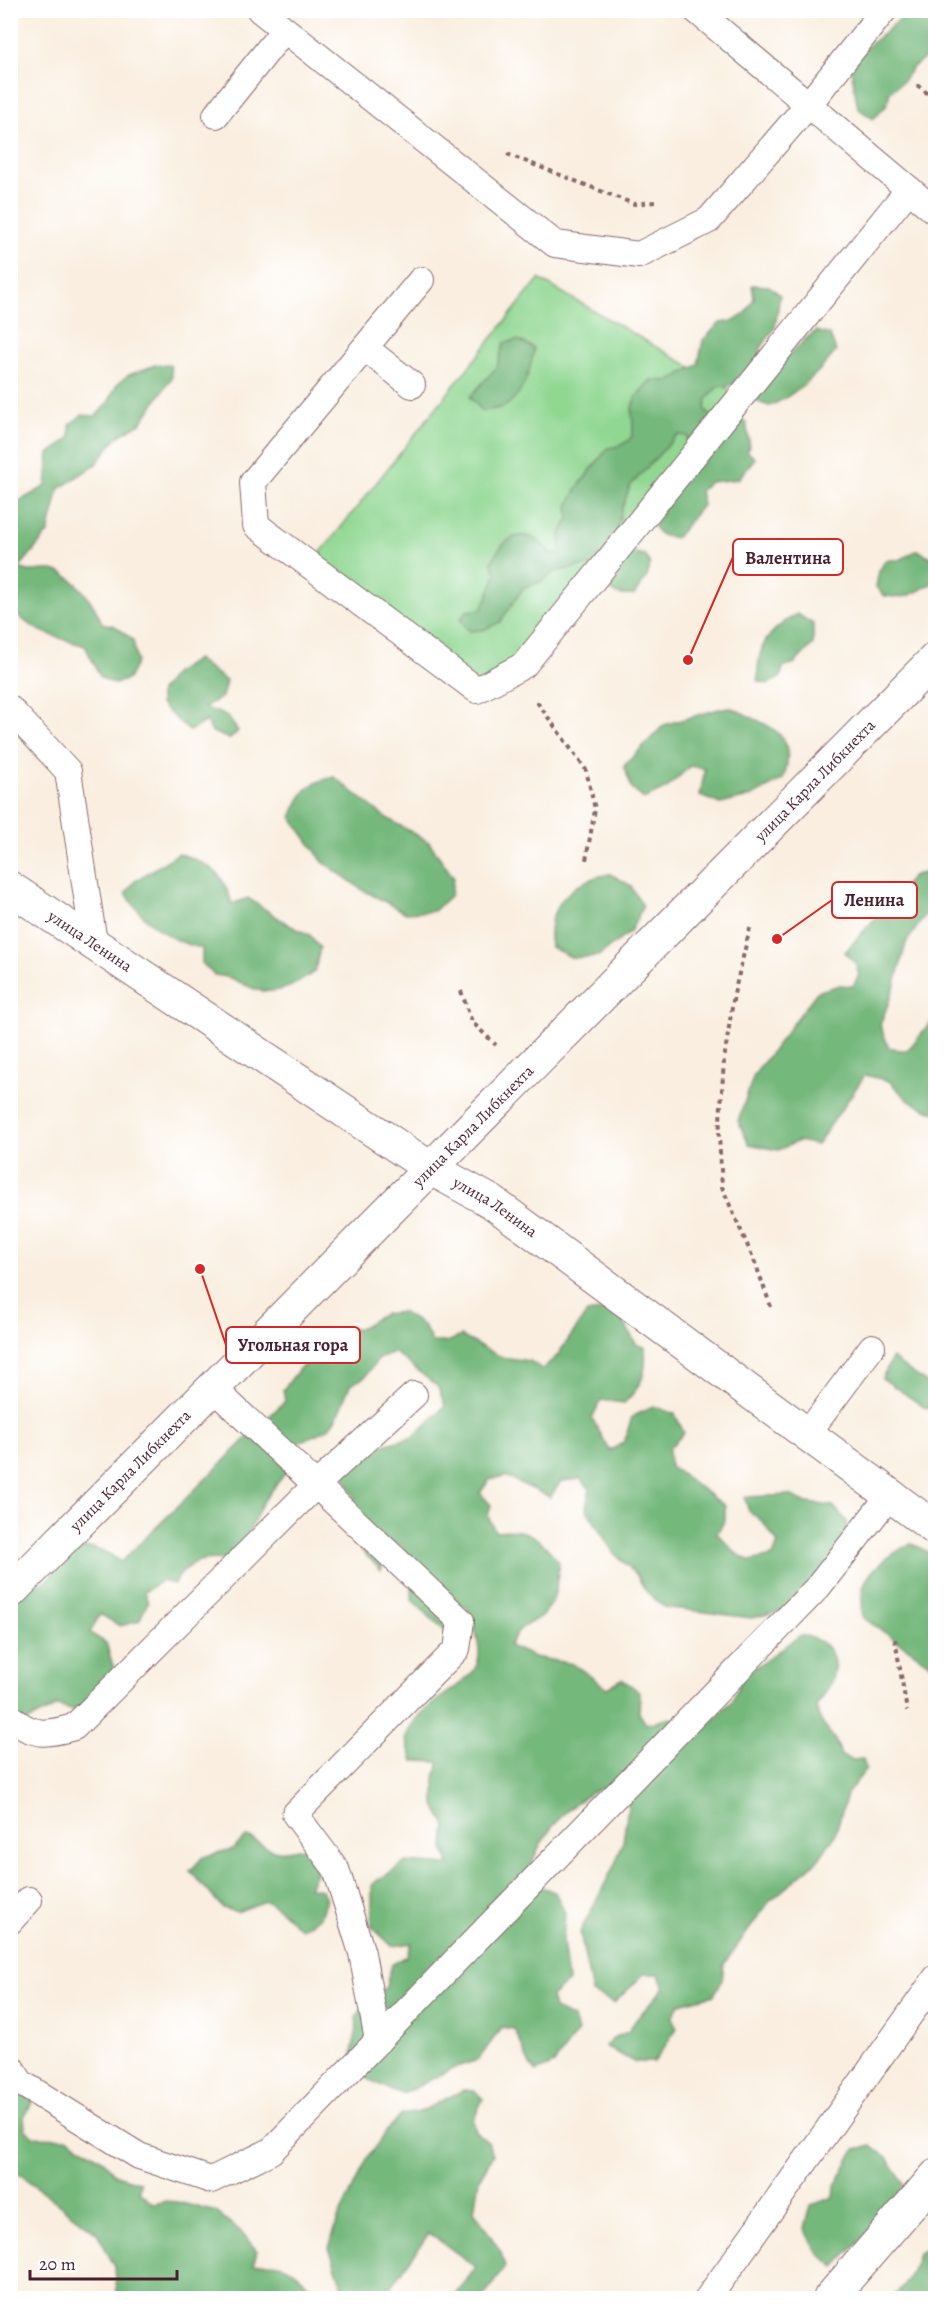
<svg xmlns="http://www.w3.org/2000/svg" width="946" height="2309" font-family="Alegreya,serif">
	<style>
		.green { fill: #90d792; stroke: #6d7b5e; stroke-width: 1.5 }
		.forest { fill: #74b87c; stroke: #5f6c54; stroke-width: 1.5 }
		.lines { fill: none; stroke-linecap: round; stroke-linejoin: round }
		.service-casing { stroke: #87676a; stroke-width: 28 }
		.minor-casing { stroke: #87676a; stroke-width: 35 }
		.tertiary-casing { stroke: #87676a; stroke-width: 35 }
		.secondary-casing { stroke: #87676a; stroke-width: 35 }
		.path { stroke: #87676a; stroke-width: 4; stroke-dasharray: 4.5 4.5; stroke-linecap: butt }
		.service { stroke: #fff; stroke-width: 26 }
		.minor { stroke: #fff; stroke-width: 33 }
		.tertiary { stroke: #fff; stroke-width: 33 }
		.secondary { stroke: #fff; stroke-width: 33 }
		.labels { text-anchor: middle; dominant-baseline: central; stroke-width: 4.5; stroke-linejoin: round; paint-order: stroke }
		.street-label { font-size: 16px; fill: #4a1f2b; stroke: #fff }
		.leader { fill: none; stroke: #d62828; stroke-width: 2 }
		.callout-dot { fill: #d62828; stroke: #fff; stroke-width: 2 }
		.callout { fill: #fff; stroke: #d62828; stroke-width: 2 }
		.callout-label { font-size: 18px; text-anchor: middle; font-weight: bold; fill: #4a1f2b }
	</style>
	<rect width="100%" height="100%" fill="#fff"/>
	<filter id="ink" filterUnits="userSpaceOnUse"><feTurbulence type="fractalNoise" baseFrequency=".0167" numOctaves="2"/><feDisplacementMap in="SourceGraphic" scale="12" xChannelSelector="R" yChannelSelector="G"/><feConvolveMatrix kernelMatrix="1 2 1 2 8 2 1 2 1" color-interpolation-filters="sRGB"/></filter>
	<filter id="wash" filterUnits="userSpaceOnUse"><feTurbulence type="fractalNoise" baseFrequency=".008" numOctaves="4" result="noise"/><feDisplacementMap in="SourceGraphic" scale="24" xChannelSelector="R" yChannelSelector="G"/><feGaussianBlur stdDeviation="1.35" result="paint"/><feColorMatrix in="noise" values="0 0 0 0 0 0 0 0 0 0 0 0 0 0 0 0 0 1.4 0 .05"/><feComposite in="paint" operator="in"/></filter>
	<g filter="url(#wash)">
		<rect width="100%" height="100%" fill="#f9eedf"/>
		<path class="green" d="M539 279 741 396 524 665 477 690 310 566Z"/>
		<g class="forest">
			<path d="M912 11H935V51L913 67 903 81 890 92 886 106 873 119 858 108 851 69 857 53C880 40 891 24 912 11Z"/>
			<path d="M752 285 769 286 780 295 775 327 761 348 759 362C799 361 788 348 817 331L830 335 836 351C818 374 796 395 769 406L741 396 733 385 717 387 707 399 705 409 711 416 737 417 746 422 750 447 747 451 755 458 738 479 710 482 700 491 703 504 676 538 661 535 654 527C670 500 683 467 688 436L677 435 630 486 621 511 617 533 625 559 636 553 645 555 650 564 647 577 634 595C606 598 604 583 587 565L555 572 540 582 524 587 500 622 483 630 469 631 460 619 467 611 482 609 497 573 491 563C506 532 529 525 551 554L561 553 560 536 569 518 568 506 577 488 608 448C650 442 624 418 635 399 639 392 646 386 651 380L668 381 698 365 703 340 720 323 734 321 746 313 754 298Z"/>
			<path d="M518 340 534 348C531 368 524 395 505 406 499 409 488 410 482 411L470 397 497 367 504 343Z"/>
			<path d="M155 365H170L172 377 142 422 117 437 96 464 59 489 48 533 19 568C31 574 39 569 51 570 74 572 95 605 102 623L115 626 133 640 137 662 128 679 115 684 101 678 85 646C55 636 32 633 11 608V506L46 486 49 454 70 438V424L82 415 96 416 109 401 117 384 129 375Z"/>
			<path d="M917 550 935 559V582C911 593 914 599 884 596L876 587 879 571 886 560H900Z"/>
			<path d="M797 614 813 624V644L795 663 783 667 781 677 768 684 758 681C756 646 768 631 797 614Z"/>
			<path d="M197 659 226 681 222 697 204 707 227 716 238 731 230 739 212 732 206 721 189 731 160 704V691L175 673Z"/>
			<path d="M732 708C767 726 800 731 783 779L752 796 721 804 700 796 705 769 690 766 667 788 644 799 632 789 624 766 664 725 719 709Z"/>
			<path d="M334 777 385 817 429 842 453 877 451 895 434 911 406 913 363 890 323 862 291 817C301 793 307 782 334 777Z"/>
			<path d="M179 853C211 866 223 870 232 904L248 898 289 925 310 935 320 948 315 971C300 983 279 995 258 990 240 985 235 976 214 975L202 963V948C171 943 141 920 126 893L135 881Z"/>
			<path d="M935 871V901L906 943 894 988 880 1025 889 1048 907 1051 935 1018V1113L909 1101 889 1081 865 1075 817 1145 799 1141 778 1150 749 1144 738 1121 754 1075 817 992 840 985 853 986 859 975 856 964 845 952 914 875Z"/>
			<path d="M610 874 630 885 643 906 630 932 598 956 572 958 551 947C544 906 573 880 610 874Z"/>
			<path d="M608 1310 621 1317 636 1344 645 1347C647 1372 643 1385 624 1403L601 1400 592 1418 610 1451 624 1442 632 1417 653 1406 675 1414 684 1433 669 1448 670 1466 725 1506V1520L717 1533 737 1554 750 1561 773 1556 778 1543 763 1522 749 1511 744 1497 790 1495 807 1503 833 1506 847 1521 846 1539 799 1606 752 1618 664 1607 646 1591 636 1574 613 1552 586 1508 590 1489 581 1479 561 1481 550 1497 505 1476 489 1480 480 1493 491 1505 488 1516 495 1531C529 1527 539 1537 559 1562 557 1580 557 1603 542 1615 522 1630 523 1621 509 1646L534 1657 573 1664 607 1688 622 1679 640 1692 639 1713 646 1724 671 1718 695 1728 713 1720 732 1701 743 1676 801 1635C845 1643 840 1677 816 1706 820 1730 836 1732 841 1756L852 1760 863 1759 866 1769 847 1794 835 1835 819 1859 769 1902 724 1964 722 1980 714 1995 679 2004 672 2018 677 2028 654 2062H634L605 2046 613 2039 629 2031C636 2015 653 2003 664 1987L658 1974H644L614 2003 592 1993 580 1932 615 1864 623 1842 628 1806 618 1794 603 1787C561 1806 533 1844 525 1889L544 1888 555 1892 565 1913 563 1939 568 1982 551 1997 554 2009 574 2018 578 2031 554 2064 536 2072C524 2061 523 2044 514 2029L502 2027 478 2060 456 2067 403 2094C386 2088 353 2078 352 2055 352 2041 359 2036 356 2018L367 2002 386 1987 391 1965 407 1956 412 1943 392 1946 372 1927V1884L406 1862 449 1865 444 1849 446 1826 435 1805V1777L439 1762 413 1761 406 1740C409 1734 411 1725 416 1719 459 1673 502 1685 465 1605H458L449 1635 412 1600V1563L402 1546 393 1543 381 1570 357 1546C367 1510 354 1503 343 1470L361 1451 413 1437 445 1406 438 1387 394 1352 378 1359 365 1377 350 1385 337 1417 328 1429 291 1446 293 1463 262 1503 251 1528 226 1560C201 1557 187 1561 174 1584L161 1581 144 1592 148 1602 139 1621 120 1626 100 1614 90 1633 106 1643 114 1669 95 1697 78 1712 57 1706 26 1722 11 1735V1594L48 1580 71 1550C94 1545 102 1548 121 1562L285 1401 283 1390 299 1369 350 1327 357 1330 384 1314 402 1312 424 1326 432 1342H447L461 1336 501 1357 530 1361 542 1369 557 1356 587 1313Z"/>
			<path d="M892 1358 935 1389V1409L924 1407 882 1378Z"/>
			<path d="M911 1543 935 1556V1667L862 1617C863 1608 861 1596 863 1588 869 1567 894 1553 911 1543Z"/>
			<path d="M246 1837C255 1839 260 1844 268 1848 279 1854 292 1850 303 1848L316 1857 317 1871 309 1888 322 1890 326 1899 320 1917 301 1929C289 1919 279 1906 265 1901L237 1912 223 1908 190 1871 203 1857 233 1849Z"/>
			<path d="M10 2066 33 2101 24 2116 25 2129 34 2137 68 2138 104 2161 116 2175 140 2182 139 2192 153 2204 166 2201 178 2202 216 2212 240 2231 257 2251 253 2264C296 2258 295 2277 324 2298H124L117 2293 115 2267 97 2233 22 2176 11 2171Z"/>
			<path d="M463 2090 475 2091 483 2099 473 2120 476 2132 487 2141 493 2155 479 2179 474 2211 501 2252 505 2267 482 2298H454L476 2267 429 2233 391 2287 387 2298H337L344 2291 329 2248 338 2219 368 2157 390 2126 401 2115 420 2112Z"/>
			<path d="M871 2146 887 2157 904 2184 896 2202 835 2267 819 2254 805 2229 811 2205 834 2197 835 2186 855 2149Z"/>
			<path d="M935 2244V2298H889C906 2288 913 2272 918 2253Z"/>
		</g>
	</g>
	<g filter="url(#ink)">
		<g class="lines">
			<g class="service-casing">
				<g id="service">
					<path d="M260 10 555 244 639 255 709 220 808 105 884 10"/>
					<path d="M696 10 936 212"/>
					<path d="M216 115 284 30"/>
					<path d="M421 280 253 482 256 525 477 690 524 665 909 189"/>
					<path d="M365 348 412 385"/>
					<path d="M10 709 68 771 94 943"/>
					<path d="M213 1388 461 1621 457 1649 295 1814 336 1869 362 1953 378 2041"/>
					<path d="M808 1433 872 1347"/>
					<path d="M10 1717C33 1737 46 1735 74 1727L316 1485 414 1395"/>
					<path d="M10 1921 29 1900"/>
					<path d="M10 2066 21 2083 139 2156 211 2180 271 2151 818 1587 890 1495"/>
					<path d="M708 2298 936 1978"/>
				</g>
			</g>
			<g class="minor-casing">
				<g id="minor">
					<path id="s1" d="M430 1168 492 1202 936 1529"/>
					<path d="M830 2298 936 2176"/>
				</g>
			</g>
			<g class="tertiary-casing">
				<g id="tertiary">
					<path id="s2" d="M10 888 430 1168"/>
				</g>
			</g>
			<g class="secondary-casing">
				<g id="secondary">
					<path id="s3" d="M10 1592C319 1281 629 971 936 658"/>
				</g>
			</g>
			<g class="path">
				<path d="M917 85 936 100"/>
				<path d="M507 154 634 204 655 202"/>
				<path d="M537 702 586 770 595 809 586 860"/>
				<path d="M750 928 734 994 724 1060 719 1136 722 1187 756 1265 771 1307"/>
				<path d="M461 991 472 1022 496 1045"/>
				<path d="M895 1639 907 1711"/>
			</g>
			<use href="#service" class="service"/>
			<use href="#minor" class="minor"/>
			<use href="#tertiary" class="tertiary"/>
			<use href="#secondary" class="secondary"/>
		</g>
	</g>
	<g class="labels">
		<g class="street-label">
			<text stroke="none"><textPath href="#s3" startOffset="1143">улица Карла Либкнехта</textPath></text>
			<text stroke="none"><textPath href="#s2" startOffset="96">улица Ленина</textPath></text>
			<text stroke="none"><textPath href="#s3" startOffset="657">улица Карла Либкнехта</textPath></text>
			<text stroke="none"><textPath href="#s1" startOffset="76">улица Ленина</textPath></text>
			<text stroke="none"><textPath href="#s3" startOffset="171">улица Карла Либкнехта</textPath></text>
		</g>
	</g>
	<path class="leader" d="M688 660L733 557M777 939L832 900M200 1269L226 1345"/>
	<g class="callout-dot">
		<circle cx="688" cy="660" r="6"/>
		<circle cx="777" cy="939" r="6"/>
		<circle cx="200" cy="1269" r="6"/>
	</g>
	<g class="callout">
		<rect x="733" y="539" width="110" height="36" rx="6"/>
		<rect x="832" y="882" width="85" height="36" rx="6"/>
		<rect x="226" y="1327" width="134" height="36" rx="6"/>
	</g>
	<g class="callout-label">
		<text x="788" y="564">Валентина</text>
		<text x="874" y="906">Ленина</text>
		<text x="293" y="1351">Угольная гора</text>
	</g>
	<rect width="946" height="2309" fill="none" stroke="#fff" stroke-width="36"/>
	<path d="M30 2270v9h147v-9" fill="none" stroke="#4a1f2b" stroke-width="3"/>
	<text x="39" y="2270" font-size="18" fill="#4a1f2b" stroke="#ffffff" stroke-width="4.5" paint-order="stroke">20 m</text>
</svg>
